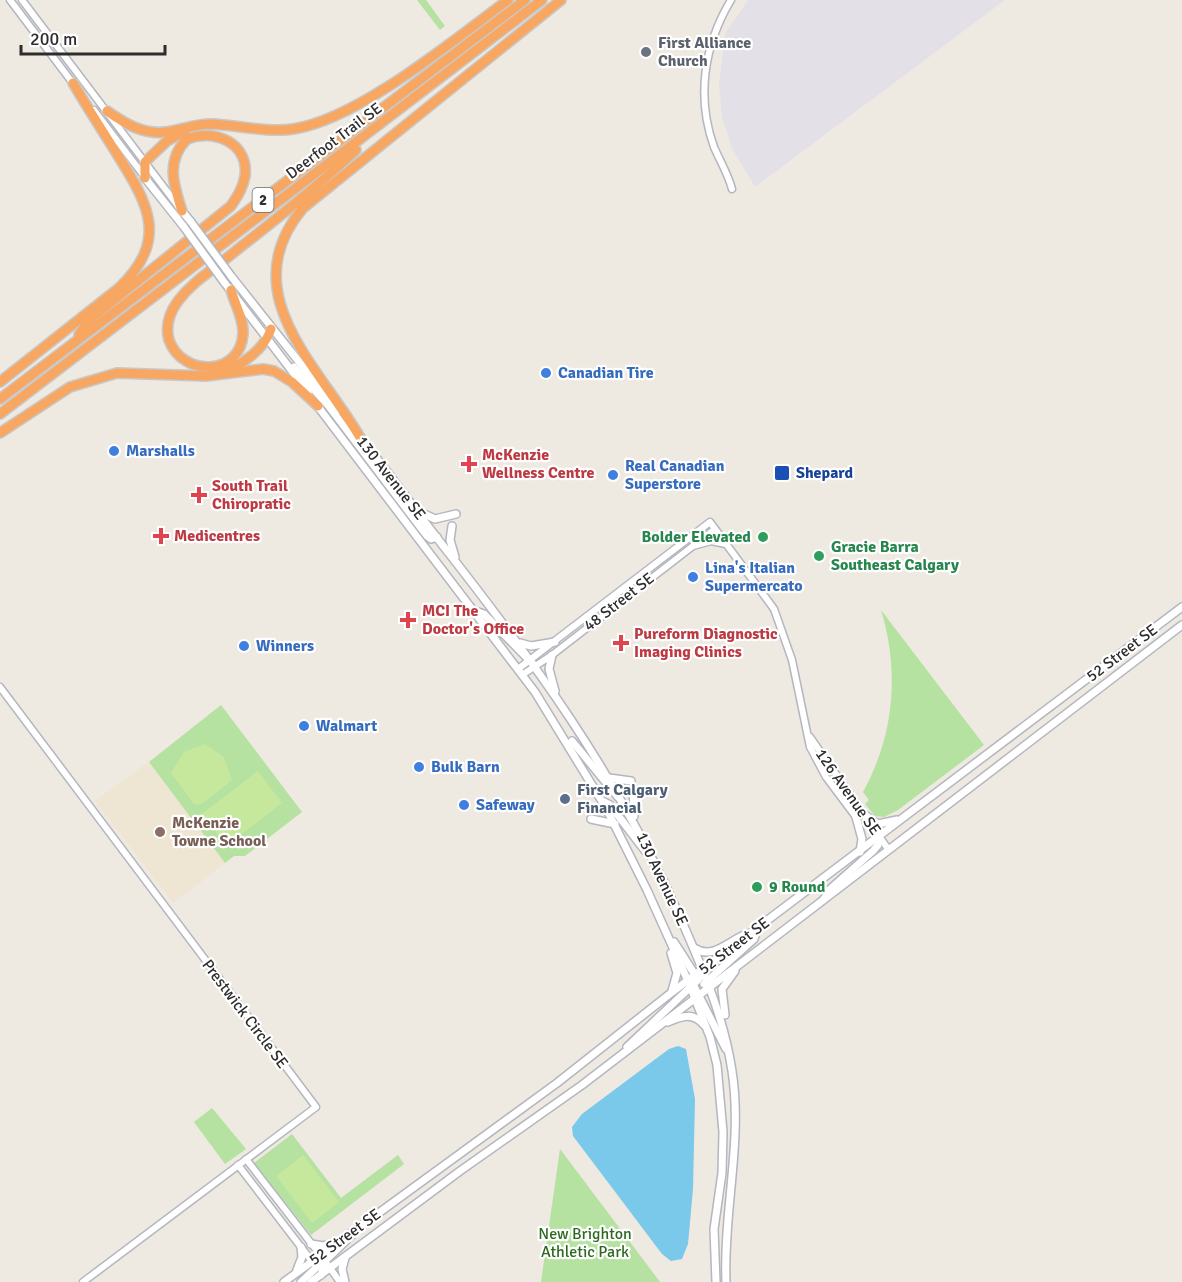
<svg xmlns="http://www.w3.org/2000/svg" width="1182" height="1282" font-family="Signika,sans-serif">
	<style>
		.industrial { fill: #e3e1e7 }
		.education { fill: #eee6d2 }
		.green { fill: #b5e2a0 }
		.pitch { fill: #c6e89d }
		.water { fill: #7ac9ea }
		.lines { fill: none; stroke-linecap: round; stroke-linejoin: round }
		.tertiary-casing { stroke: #b4b6c0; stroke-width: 9 }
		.secondary-casing { stroke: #b4b6c0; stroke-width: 10 }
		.motorway-casing { stroke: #c8c8c8; stroke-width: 12 }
		.tertiary { stroke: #fff; stroke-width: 6 }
		.secondary { stroke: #fff; stroke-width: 7 }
		.motorway { stroke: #f8a762; stroke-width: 9 }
		.secondary-bridge-casing { stroke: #b4b6c0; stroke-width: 10; stroke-linecap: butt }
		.secondary-bridge { stroke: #fff; stroke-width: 7 }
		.worship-dot { fill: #6b7280; stroke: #fff; stroke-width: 2 }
		.shop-dot { fill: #3f7fe0; stroke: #fff; stroke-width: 2 }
		.health-dot { fill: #e0444e; stroke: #fff; stroke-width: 2 }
		.transit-dot { fill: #1a4fb4; stroke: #fff; stroke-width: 2 }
		.leisure-dot { fill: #2e9e5b; stroke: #fff; stroke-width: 2 }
		.service-dot { fill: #5c6f8a; stroke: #fff; stroke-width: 2 }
		.education-dot { fill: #8d6e63; stroke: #fff; stroke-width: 2 }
		.labels { text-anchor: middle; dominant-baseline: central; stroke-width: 4.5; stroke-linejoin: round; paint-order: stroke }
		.shield { fill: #fff; stroke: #6c6c6c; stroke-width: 1.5 }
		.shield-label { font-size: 15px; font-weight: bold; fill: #2d2d2d }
		.worship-label { font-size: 16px; font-weight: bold; fill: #5b616d; stroke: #fff; text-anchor: start }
		.street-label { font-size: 16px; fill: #2d2d2d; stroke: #fff }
		.shop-label { font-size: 16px; font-weight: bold; fill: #366cbe; stroke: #fff; text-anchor: start }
		.health-label { font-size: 16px; font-weight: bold; fill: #be3a42; stroke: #fff; text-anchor: start }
		.transit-label { font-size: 16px; font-weight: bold; fill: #164399; stroke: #fff; text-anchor: start }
		.leisure-label { font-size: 16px; font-weight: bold; fill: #27864d; stroke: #fff; text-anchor: start }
		.service-label { font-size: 16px; font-weight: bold; fill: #4e5e75; stroke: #fff; text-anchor: start }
		.education-label { font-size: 16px; font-weight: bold; fill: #785e54; stroke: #fff; text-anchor: start }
		.park-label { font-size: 16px; fill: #2c691f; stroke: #fff }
	</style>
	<rect width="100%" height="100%" fill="#eee9e1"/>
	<path class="industrial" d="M748 0H1005L755 187 732 148 722 117 719 85 725 34Z"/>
	<path class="education" d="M149 762 225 863 173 903 95 801Z"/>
	<g class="green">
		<path d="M417 0H426L445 26 440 30Z"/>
		<path d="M881 610 984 745 898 810 884 817 875 816 865 804 869 800 863 792C894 736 900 672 881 610Z"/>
		<path d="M221 705 302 812 245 856H234L225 863 149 762Z"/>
		<path d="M212 1108 246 1149 225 1164 194 1122Z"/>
		<path d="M292 1134 341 1198 398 1155 404 1164 311 1235 254 1163Z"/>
		<path d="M560 1149 651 1270 660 1282H541Z"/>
	</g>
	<g class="pitch">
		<path d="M205 744 224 757 232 780 202 804H194L171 773 184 752Z"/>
		<path d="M258 771 282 803 226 846 202 814Z"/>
		<path d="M303 1155 339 1202 312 1223 276 1176Z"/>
	</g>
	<path class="water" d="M678 1046 686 1049 695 1099 693 1189 688 1244 682 1259 671 1261 662 1254 573 1136 572 1127 582 1114 669 1049Z"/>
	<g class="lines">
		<g class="tertiary-casing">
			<g id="tertiary">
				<path d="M10 0 75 86"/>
				<path d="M22 0 178 206"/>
				<path d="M731 0C704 45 696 97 714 147 720 161 728 174 732 189"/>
				<path d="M94 110 144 176"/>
				<path d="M693 546 711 541 726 544"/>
				<path d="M518 669 710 522 774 609 792 660 810 747 826 777 856 817"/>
				<path d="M522 675 552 655 715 529"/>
				<path d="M0 687 316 1107 83 1282"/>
				<path d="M810 737 888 849"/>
				<path d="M246 1159 321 1256"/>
				<path d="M238 1165 314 1264"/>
				<path d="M327 1264 340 1282"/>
			</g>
		</g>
		<g class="secondary-casing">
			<g id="secondary">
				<path d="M145 178 184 227"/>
				<path d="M182 211 191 222"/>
				<path d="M231 276 338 411"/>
				<path d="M224 282 308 392"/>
				<path d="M294 367 327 404 427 536 431 539 437 537"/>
				<path d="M316 404 535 692 606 808 647 890 688 981 710 1037 717 1065 723 1132 722 1173 714 1229 716 1282"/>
				<path d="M358 435C386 469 411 504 437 538 533 660 617 774 680 917 702 967 724 1017 732 1071 743 1141 723 1212 726 1282"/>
				<path d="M422 513 435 519 456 514"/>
				<path d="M452 526 450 540 455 557"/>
				<path d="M475 611 484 614 534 665"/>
				<path d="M520 643 531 646 555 642"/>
				<path d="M552 655 549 669 555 691"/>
				<path d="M572 741 618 797"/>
				<path d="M609 778 631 781"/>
				<path d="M633 788 634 816"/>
				<path d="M602 801 610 805 646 852"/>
				<path d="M862 813 878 824 897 820"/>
				<path d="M856 817 862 839 860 852"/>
				<path d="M591 819 615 824"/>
				<path d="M824 899 829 890 873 851 878 845 879 837"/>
				<path d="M674 942 697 978"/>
				<path d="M694 948C712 960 728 942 744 935"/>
				<path d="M671 953 677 973 672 991"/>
				<path d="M690 982 693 984 726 1049"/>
				<path d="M704 984 754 939 757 928"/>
				<path d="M725 1015 722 989 735 971"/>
				<path d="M668 1022C682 1016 693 1012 704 1025"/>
				<path d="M627 1047 699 979 702 973"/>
				<path d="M311 1244 324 1246 332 1243"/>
				<path d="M345 1258 342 1269 345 1282"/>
				<path d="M297 1270 302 1257 301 1247"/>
				<path d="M321 1275 325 1261 354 1233"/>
				<path d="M284 1282 557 1083 671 993 1182 607"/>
				<path d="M301 1282 316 1268 320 1254"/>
				<path d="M311 1282 460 1171 582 1085 1182 625"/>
			</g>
		</g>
		<g class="motorway-casing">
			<g id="motorway">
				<path d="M107 111C124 123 143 135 166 132 181 130 195 124 211 124 238 125 266 133 293 129 357 120 454 40 508 0"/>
				<path d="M145 178V162L167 141 185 131"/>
				<path d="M231 290C235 305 244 319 243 334 240 377 182 377 169 340 165 326 170 312 178 301 193 281 214 269 233 253 275 220 317 187 356 150"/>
				<path d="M79 335 89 320 231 206C237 197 243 188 245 176 249 143 214 128 187 139 165 161 174 186 182 211"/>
				<path d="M223 371C242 366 265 348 271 329"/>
				<path d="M0 382 119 288C169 240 149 205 117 154 102 130 87 107 73 83"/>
				<path d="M0 399 525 0"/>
				<path d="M0 414 542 0"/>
				<path d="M0 433 70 387 117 373 206 376 263 369 274 371 292 382 318 406"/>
				<path d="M361 439C319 366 232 293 303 208L561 0"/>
			</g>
		</g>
		<use href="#tertiary" class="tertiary"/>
		<use href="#secondary" class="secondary"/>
		<use href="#motorway" class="motorway"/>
		<g class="secondary-bridge-casing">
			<g id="secondary-bridge">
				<path d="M191 222 231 276"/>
				<path d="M184 227 224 282"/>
			</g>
		</g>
		<use href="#secondary-bridge" class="secondary-bridge"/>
	</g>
	<circle class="worship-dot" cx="646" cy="52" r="6"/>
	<g class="shop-dot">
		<circle cx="546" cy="373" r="6"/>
		<circle cx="114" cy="451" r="6"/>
		<circle cx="613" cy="475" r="6"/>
		<circle cx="693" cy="577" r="6"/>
		<circle cx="244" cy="646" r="6"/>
		<circle cx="304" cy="726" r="6"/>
		<circle cx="419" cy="767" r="6"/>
		<circle cx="464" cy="805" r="6"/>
	</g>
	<g class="health-dot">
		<path d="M466 455h6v6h6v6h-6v6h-6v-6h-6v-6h6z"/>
		<path d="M196 486h6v6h6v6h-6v6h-6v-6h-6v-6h6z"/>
		<path d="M158 527h6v6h6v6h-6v6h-6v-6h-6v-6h6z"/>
		<path d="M405 611h6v6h6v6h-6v6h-6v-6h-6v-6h6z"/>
		<path d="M618 634h6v6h6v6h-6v6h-6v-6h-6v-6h6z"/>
	</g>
	<rect class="transit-dot" x="774" y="465" width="16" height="16" rx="3"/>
	<g class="leisure-dot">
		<circle cx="763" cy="537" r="6"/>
		<circle cx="819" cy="556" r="6"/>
		<circle cx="757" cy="887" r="6"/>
	</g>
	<circle class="service-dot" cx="565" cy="799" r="6"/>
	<circle class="education-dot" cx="160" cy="832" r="6"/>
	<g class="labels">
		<rect class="shield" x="252.5" y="188" width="21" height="24" rx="4.5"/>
		<g class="shield-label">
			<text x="263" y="200">2</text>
		</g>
		<g class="worship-label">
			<text x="658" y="43">First Alliance<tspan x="658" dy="18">Church</tspan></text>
		</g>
		<g class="street-label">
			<text transform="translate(334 141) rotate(-37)">Deerfoot Trail SE</text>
			<text transform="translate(391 478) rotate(52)">130 Avenue SE</text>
			<text transform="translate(619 602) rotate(-38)">48 Street SE</text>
			<text transform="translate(1122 653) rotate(-37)">52 Street SE</text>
			<text transform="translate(848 792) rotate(55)">126 Avenue SE</text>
			<text transform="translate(662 879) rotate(65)">130 Avenue SE</text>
			<text transform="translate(734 946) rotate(-37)">52 Street SE</text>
			<text transform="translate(245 1014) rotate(53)">Prestwick Circle SE</text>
			<text transform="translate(345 1237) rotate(-36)">52 Street SE</text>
		</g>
		<g class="shop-label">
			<text x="558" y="373">Canadian Tire</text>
			<text x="126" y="451">Marshalls</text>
			<text x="625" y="466">Real Canadian<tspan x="625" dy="18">Superstore</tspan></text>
			<text x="705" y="568">Lina's Italian<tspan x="705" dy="18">Supermercato</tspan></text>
			<text x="256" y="646">Winners</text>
			<text x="316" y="726">Walmart</text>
			<text x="431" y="767">Bulk Barn</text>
			<text x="476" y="805">Safeway</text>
		</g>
		<g class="health-label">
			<text x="482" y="455">McKenzie<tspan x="482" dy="18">Wellness Centre</tspan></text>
			<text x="212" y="486">South Trail<tspan x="212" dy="18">Chiropratic</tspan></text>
			<text x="174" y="536">Medicentres</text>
			<text x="422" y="611">MCI The<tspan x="422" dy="18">Doctor's Office</tspan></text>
			<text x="634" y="634">Pureform Diagnostic<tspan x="634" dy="18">Imaging Clinics</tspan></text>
		</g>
		<g class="transit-label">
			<text x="796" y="473">Shepard</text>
		</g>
		<g class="leisure-label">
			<text x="751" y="537" text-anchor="end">Bolder Elevated</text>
			<text x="831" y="547">Gracie Barra<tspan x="831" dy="18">Southeast Calgary</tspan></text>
			<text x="769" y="887">9 Round</text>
		</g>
		<g class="service-label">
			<text x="577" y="790">First Calgary<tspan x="577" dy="18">Financial</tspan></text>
		</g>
		<g class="education-label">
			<text x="172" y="823">McKenzie<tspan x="172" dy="18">Towne School</tspan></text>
		</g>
		<g class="park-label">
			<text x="585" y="1234">New Brighton<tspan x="585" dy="18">Athletic Park</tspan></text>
		</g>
	</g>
	<path d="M21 45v9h144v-9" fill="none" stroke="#2d2d2d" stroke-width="3"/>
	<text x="30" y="45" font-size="18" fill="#2d2d2d" stroke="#ffffff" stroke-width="4.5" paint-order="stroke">200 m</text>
</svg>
